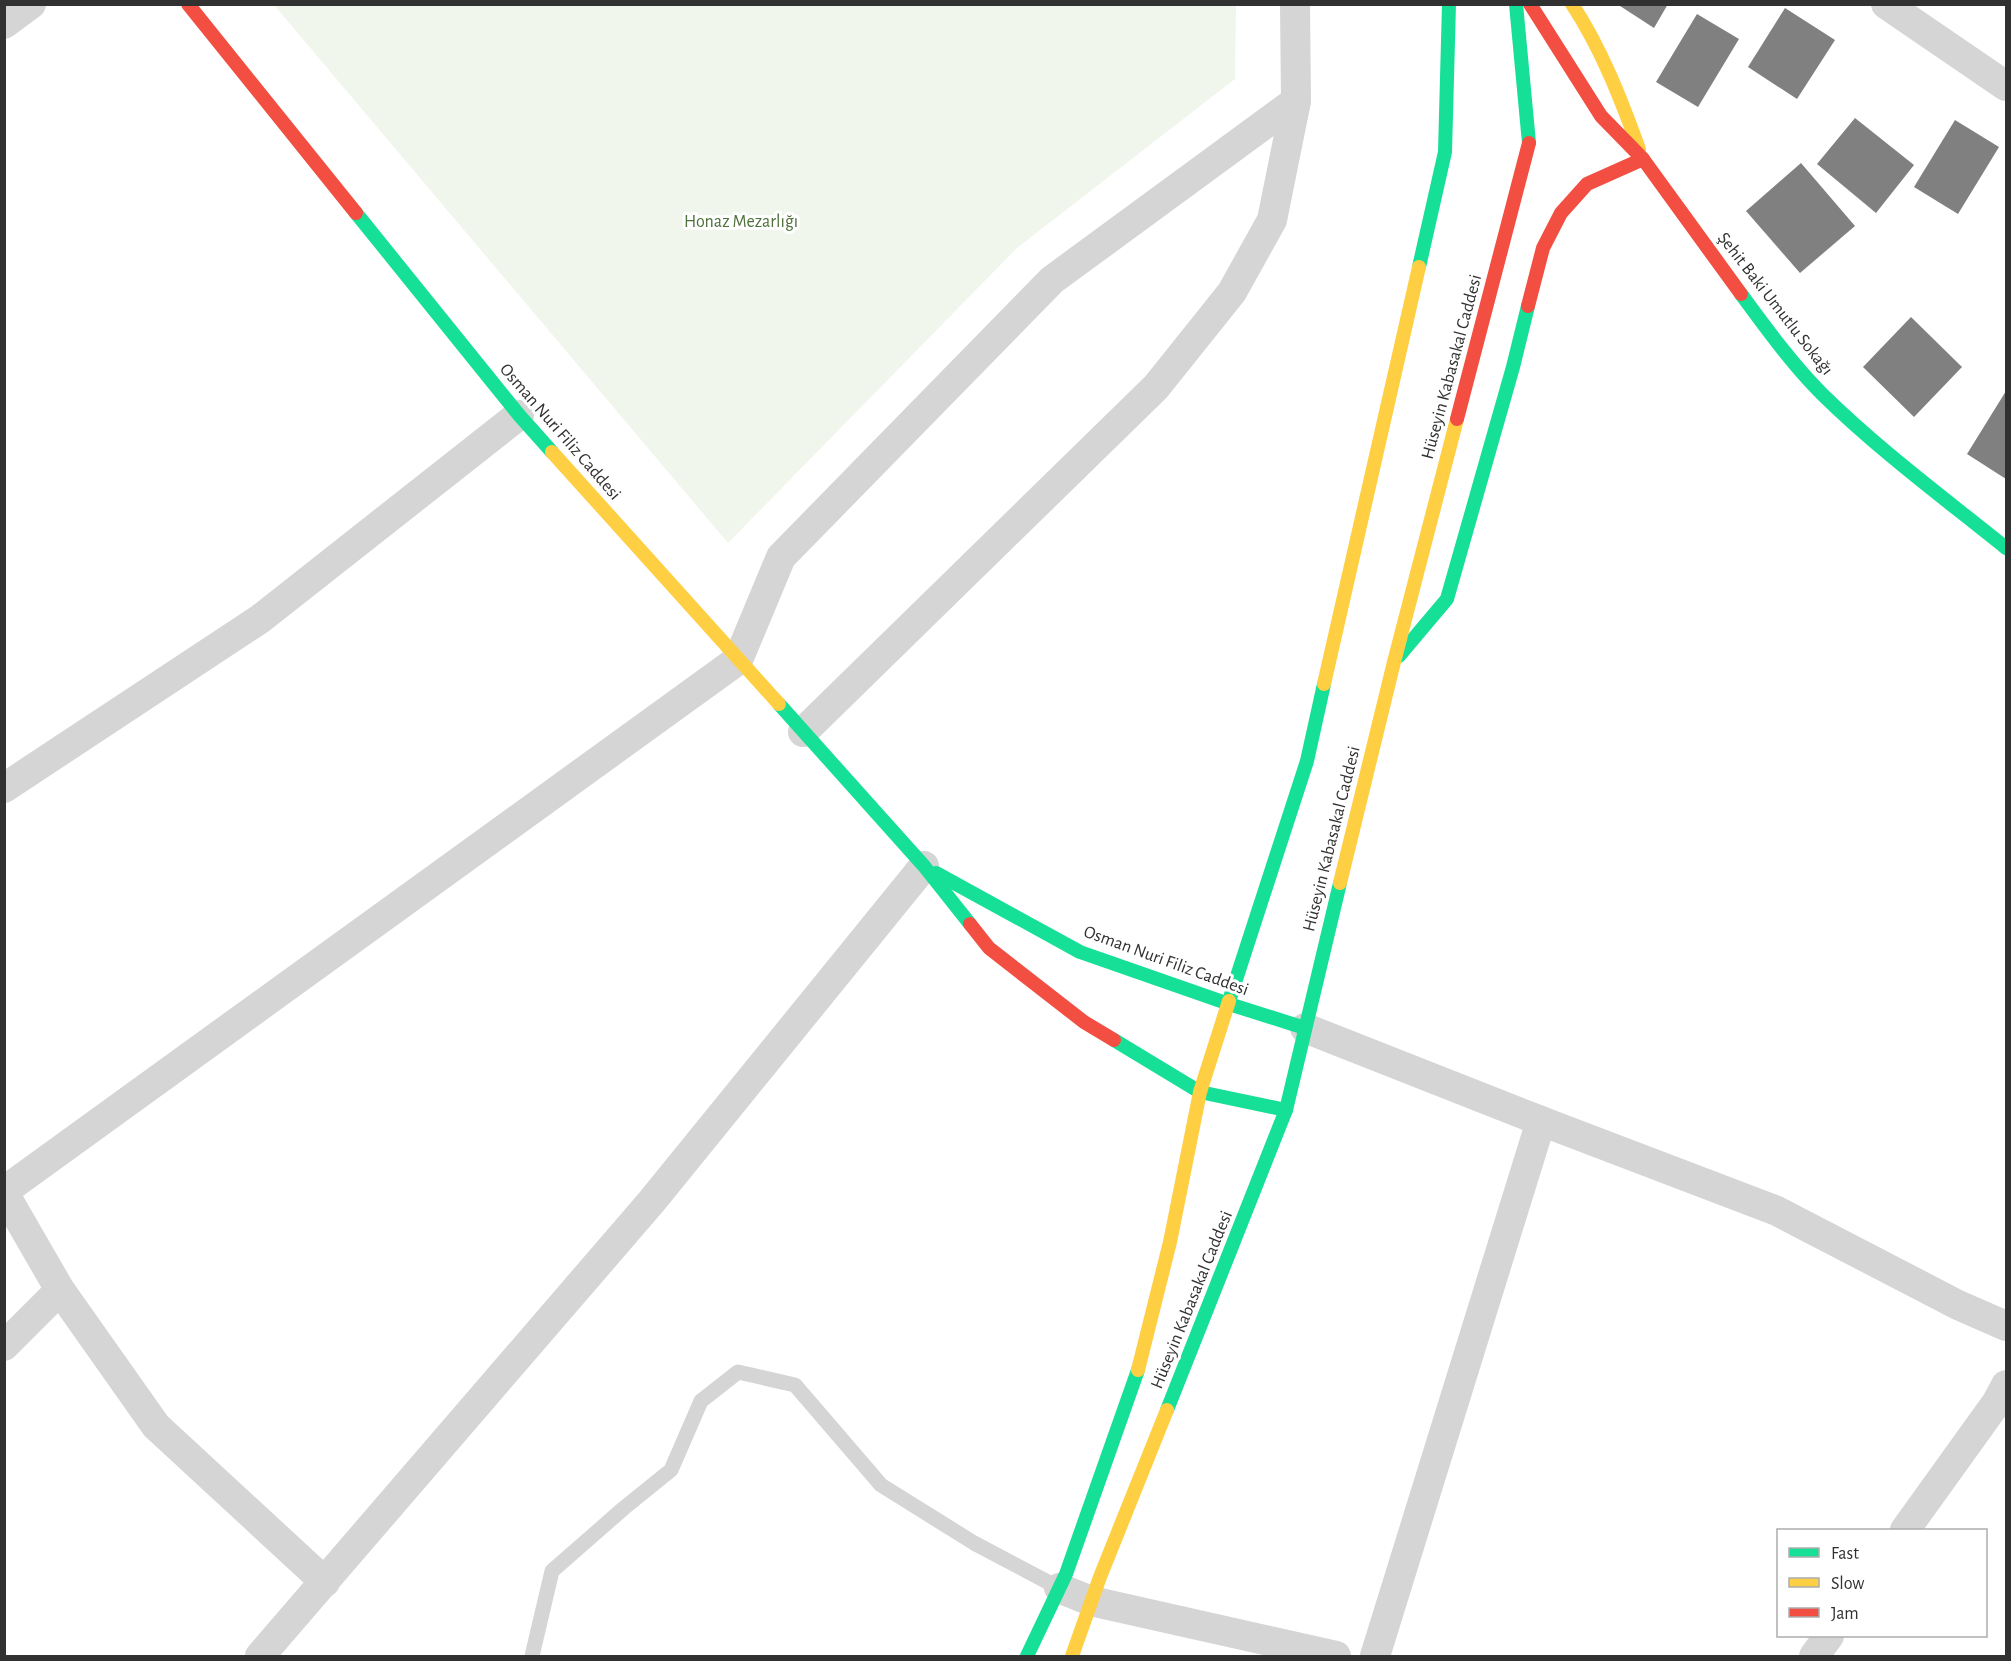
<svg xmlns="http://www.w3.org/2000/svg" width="2011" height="1661" font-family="'Alegreya Sans',sans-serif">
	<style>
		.green { fill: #f1f6ed }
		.building { fill: #808080 }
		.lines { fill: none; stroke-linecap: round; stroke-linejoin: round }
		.lane { stroke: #d5d5d5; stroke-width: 15 }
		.street { stroke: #d5d5d5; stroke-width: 30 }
		.fast { stroke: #16e098; stroke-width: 14 }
		.slow { stroke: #ffcf43; stroke-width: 14 }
		.jam { stroke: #f24e42; stroke-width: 14 }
		.labels { text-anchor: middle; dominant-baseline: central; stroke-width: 6; stroke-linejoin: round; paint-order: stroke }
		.park-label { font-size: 18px; fill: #4e703b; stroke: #fff }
		.street-label { font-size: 18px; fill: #313131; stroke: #fff }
	</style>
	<rect width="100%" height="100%" fill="#fff"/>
	<path class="green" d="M274 5H1236L1235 79 1017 248 728 543Z"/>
	<g class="building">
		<path d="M1617 4H1668L1654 28Z"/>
		<path d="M1785 8 1835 40 1797 99 1748 67Z"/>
		<path d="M1697 14 1739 39 1698 107 1656 82Z"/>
		<path d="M1855 118 1914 165 1876 213 1817 164Z"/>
		<path d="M1955 120 1999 147 1958 214 1914 187Z"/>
		<path d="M1801 163 1855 226 1800 273 1746 211Z"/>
		<path d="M1911 317 1962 367 1914 417 1863 367Z"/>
		<path d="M2006 391V479L1967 454Z"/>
	</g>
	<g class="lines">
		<path class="lane" d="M532 1656 552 1571 624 1508 671 1470 701 1401 738 1372 795 1385 881 1485 974 1543 1059 1588"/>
		<g class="street">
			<path d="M1886 4 2006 86"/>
			<path d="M4 24 31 4"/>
			<path d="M803 732 1156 387 1232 292 1272 220 1296 101 1295 4"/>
			<path d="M4 788 260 619 519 415"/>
			<path d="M1305 1028 1541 1121 1375 1656"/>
			<path d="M1541 1121 1777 1211 1958 1305 2006 1326"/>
			<path d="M4 1191 738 660 781 557 1052 280 1296 101"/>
			<path d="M4 1193 60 1290 156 1426 325 1582"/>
			<path d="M4 1346 60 1290"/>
			<path d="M1905 1530 1997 1402 2006 1385"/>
			<path d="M1059 1588 1091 1601 1336 1656"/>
			<path d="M260 1656 652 1201 924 866"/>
			<path d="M1814 1656 1829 1636"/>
		</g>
		<g class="fast">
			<path d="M1516 4 1529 143"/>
			<path d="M356 213 519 415 552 452"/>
			<path d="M1419 267 1445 152 1449 4"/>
			<path d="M1741 294C1766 328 1792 364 1822 394 1879 450 1944 498 2006 548"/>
			<path d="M1399 656 1447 599 1513 367 1528 306"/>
			<path d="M779 704 924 866 970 924"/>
			<path d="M936 873 1080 952 1229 1004 1305 1028"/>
			<path d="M1229 1001 1307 761 1324 684"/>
			<path d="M1114 1040 1200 1092 1286 1110"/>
			<path d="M1167 1410 1286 1110 1340 883"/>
			<path d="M1027 1656 1066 1574 1138 1370"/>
		</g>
		<g class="slow">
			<path d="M1572 4C1601 48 1621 99 1639 149"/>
			<path d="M552 452 779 704"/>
			<path d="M1324 684 1419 267"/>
			<path d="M1340 883 1394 662 1457 419"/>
			<path d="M1138 1370 1170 1242 1200 1092 1229 1001"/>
			<path d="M1072 1656 1100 1577 1167 1410"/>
		</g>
		<g class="jam">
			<path d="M188 4 356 213"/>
			<path d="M1530 4 1601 116 1643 159 1741 294"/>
			<path d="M1528 306 1543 248 1561 213 1587 184 1643 159"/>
			<path d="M1457 419 1529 143"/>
			<path d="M970 924 989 948 1084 1022 1114 1040"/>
		</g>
	</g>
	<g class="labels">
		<g class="park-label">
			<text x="741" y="222">Honaz Mezarlığı</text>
		</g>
		<g class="street-label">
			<text transform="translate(1775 304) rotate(52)">Şehit Baki Umutlu Sokağı</text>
			<text transform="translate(1452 367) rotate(-75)">Hüseyin Kabasakal Caddesi</text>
			<text transform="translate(560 432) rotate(49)">Osman Nuri Filiz Caddesi</text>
			<text transform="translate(1332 839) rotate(-76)">Hüseyin Kabasakal Caddesi</text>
			<text transform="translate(1166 961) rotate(20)">Osman Nuri Filiz Caddesi</text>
			<text transform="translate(1192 1300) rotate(-68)">Hüseyin Kabasakal Caddesi</text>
		</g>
	</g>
	<rect width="2011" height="1661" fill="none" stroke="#313131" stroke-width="12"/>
	<rect x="1777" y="1529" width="210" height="108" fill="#ffffff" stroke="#adadad" stroke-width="1.5"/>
	<rect x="1789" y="1548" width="30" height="9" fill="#16e098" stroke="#adadad" stroke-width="1.5"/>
	<text x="1831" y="1559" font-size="18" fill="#313131">Fast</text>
	<rect x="1789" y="1578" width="30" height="9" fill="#ffcf43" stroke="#adadad" stroke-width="1.5"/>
	<text x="1831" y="1589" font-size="18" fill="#313131">Slow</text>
	<rect x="1789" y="1608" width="30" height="9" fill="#f24e42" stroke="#adadad" stroke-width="1.5"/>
	<text x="1831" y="1619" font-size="18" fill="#313131">Jam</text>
</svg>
